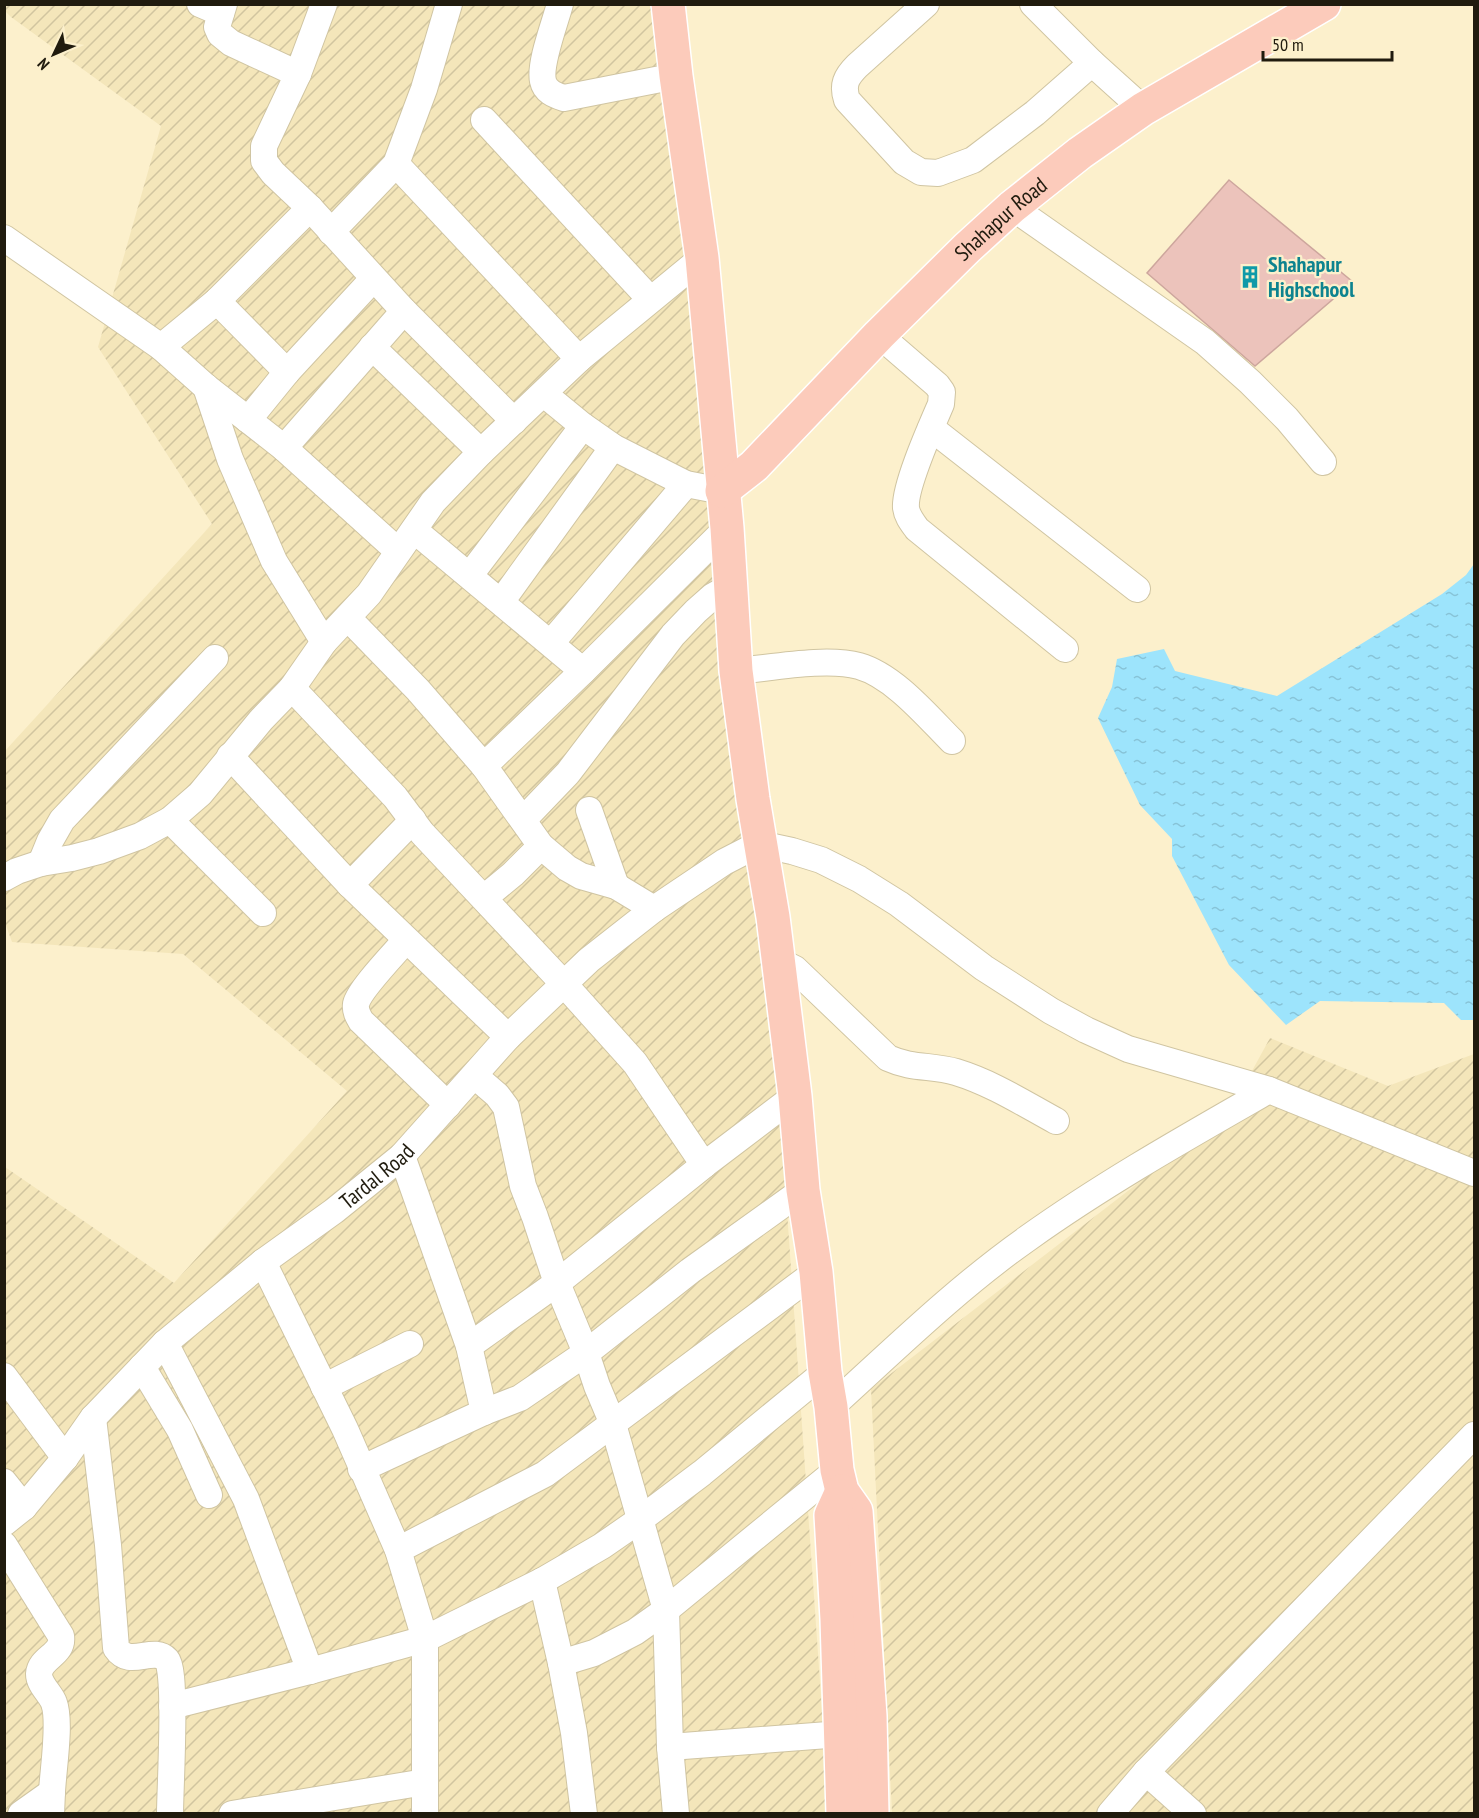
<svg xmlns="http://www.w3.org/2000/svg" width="1479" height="1818" font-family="'PT Sans Narrow',sans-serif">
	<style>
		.industrial { fill: url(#industrial-furrows) }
		.water { fill: url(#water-ripples) }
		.building { fill: #ecc3bb; stroke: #cda69d; stroke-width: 1.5 }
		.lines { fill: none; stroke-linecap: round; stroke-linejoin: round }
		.minor-casing { stroke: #d0c5a2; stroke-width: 28 }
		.major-casing { stroke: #fff; stroke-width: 36 }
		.minor { stroke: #fff; stroke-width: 26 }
		.major { stroke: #fccbbb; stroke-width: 33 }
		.labels { text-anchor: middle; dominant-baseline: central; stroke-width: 4.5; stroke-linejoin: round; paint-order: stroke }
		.street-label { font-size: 22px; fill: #201b0e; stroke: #fcf0cc }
		.culture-label { font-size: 22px; font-weight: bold; fill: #0d838f; stroke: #fcf0cc; text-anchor: start }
	</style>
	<defs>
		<pattern id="industrial-furrows" width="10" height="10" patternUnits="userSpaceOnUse" patternTransform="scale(1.5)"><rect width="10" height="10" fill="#f4e6ba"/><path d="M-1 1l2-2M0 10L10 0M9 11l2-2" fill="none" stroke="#d1c59f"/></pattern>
		<pattern id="water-ripples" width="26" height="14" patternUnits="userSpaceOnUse" patternTransform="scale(1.5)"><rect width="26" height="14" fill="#9de4fc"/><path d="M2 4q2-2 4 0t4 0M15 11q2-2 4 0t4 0" fill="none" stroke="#87c3d7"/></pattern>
	</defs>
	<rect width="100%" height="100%" fill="#fcf0cc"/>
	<g class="industrial">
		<path d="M5 5H660L705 470 769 954 823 1725 827 1813H5V1167L174 1283 347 1091 183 954 12 942 4 920V752L212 524 98 347 161 126 11 17 5 11Z"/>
		<path d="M1270 1038 1388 1086 1474 1054V1813H892L871 1389 1229 1113Z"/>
	</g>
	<path class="water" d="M1474 564V1020H1461L1444 1003 1320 1001 1286 1025 1229 965 1172 856V839L1140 805 1098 718 1112 687 1117 659 1164 649 1175 671 1277 696 1442 594 1466 575Z"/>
	<path class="building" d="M1229 180 1353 282 1255 366 1147 273Z"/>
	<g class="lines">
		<g class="minor-casing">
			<g id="minor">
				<path d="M200 4 221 13"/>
				<path d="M224 4 217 27 220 34 231 43 298 74"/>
				<path d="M324 4 298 74 264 146V161L273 173 310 208 404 311 514 421"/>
				<path d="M560 4C555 23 539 64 543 81 545 91 554 95 564 98L676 76"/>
				<path d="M926 4 857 66C846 77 842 85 847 100L904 162 921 172 938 173 973 160 1035 113 1092 63"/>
				<path d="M1033 4 1092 63 1143 109"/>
				<path d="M484 120 650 299"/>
				<path d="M396 164 579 359"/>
				<path d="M1012 207 1205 342 1250 382 1287 419 1323 462"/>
				<path d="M331 232 396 164 424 89 449 4"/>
				<path d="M4 238 161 347 206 387 284 448 398 551"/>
				<path d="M217 301 287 372"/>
				<path d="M879 335 937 385 942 392 941 404C932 425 904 487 906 508 907 516 912 522 917 529L1065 649"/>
				<path d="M161 347 217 301 310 208"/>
				<path d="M372 347 481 452"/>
				<path d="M206 387 230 459 274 561 324 642"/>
				<path d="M544 394 583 426 613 447 686 484 722 491"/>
				<path d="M248 420 287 372 373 279"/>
				<path d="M931 428 1137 589"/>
				<path d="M284 448 404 311"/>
				<path d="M414 530 583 671"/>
				<path d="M470 575 583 426"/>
				<path d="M501 602 613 447"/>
				<path d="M348 618 418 690 484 766 541 846 567 868 581 876 616 886 654 909"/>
				<path d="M551 643 686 484"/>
				<path d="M736 671C771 668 826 657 859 666 894 676 927 716 952 741"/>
				<path d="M292 688 395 797 422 833 564 984 635 1063 704 1165"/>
				<path d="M230 756 350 885 508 1037"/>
				<path d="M484 766 583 671 727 528"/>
				<path d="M589 810 616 886"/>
				<path d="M170 820 263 913"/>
				<path d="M523 820 568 773 673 635 696 611 713 596 731 586"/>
				<path d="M41 863 50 841 62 820 215 658"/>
				<path d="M4 878 17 871 41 863 72 858 99 851 140 836 170 820 200 794 261 720 292 688 324 642 369 594 433 502 481 452 579 359 702 258"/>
				<path d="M350 885 413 820"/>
				<path d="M484 898 513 874 541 846"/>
				<path d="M406 940C395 953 359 990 356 1004 355 1011 358 1016 361 1021L448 1105"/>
				<path d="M777 960 795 969 888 1058C912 1069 933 1065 956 1072 992 1083 1023 1103 1056 1121"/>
				<path d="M475 1076 497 1095 506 1107 523 1186 535 1217 557 1283 586 1353 597 1386 613 1424 666 1610 670 1747 676 1814"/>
				<path d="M402 1156 469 1346 484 1412"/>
				<path d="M263 1262 345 1429 398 1550 425 1639V1814"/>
				<path d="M165 1343 246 1499 310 1671"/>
				<path d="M469 1346 557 1283 704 1165 795 1096"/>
				<path d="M142 1367 180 1430 209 1495"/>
				<path d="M4 1376 65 1458"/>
				<path d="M324 1387 410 1344"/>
				<path d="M831 1407C895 1349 957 1288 1028 1238 1105 1183 1187 1137 1269 1090"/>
				<path d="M93 1418 108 1545 116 1648C130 1669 153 1645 167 1660 177 1671 170 1791 170 1814"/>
				<path d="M361 1469 484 1412 520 1398 586 1353 690 1271 803 1190"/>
				<path d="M4 1482 24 1507"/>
				<path id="s1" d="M4 1523 24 1507 65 1458 93 1418 165 1343 263 1262 334 1211 402 1156 508 1037 589 960 654 909 724 862 759 844 792 851 821 860 859 879 899 904 984 968 1051 1011 1086 1030 1128 1049 1269 1090 1474 1173"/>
				<path d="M4 1545 61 1636C64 1655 40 1657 39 1674 39 1685 51 1694 54 1703 61 1722 53 1770 52 1792"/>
				<path d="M398 1550 545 1474 816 1272"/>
				<path d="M542 1581 561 1663 574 1733 584 1814"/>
				<path d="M561 1663 594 1653 635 1632 666 1610 837 1470"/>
				<path d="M172 1706 310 1671 425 1639 542 1581 602 1546 641 1519 702 1473 825 1372"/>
				<path d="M670 1747 841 1734"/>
				<path d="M1146 1772 1193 1814"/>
				<path d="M21 1814 52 1792 51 1814"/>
				<path d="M232 1814 425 1782"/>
				<path d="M1110 1814 1146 1772 1474 1435"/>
			</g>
		</g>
		<g class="major-casing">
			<g id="major">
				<path d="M668 4 676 76 702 258 727 528 736 671 753 799 773 917 795 1096 803 1190 816 1272 825 1372 831 1407 837 1470 842 1491 856 1511 870 1716 872 1814"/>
				<path id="s2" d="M722 491 754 466 879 335 967 248 1012 207 1080 153 1143 109 1324 4"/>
				<path d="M842 1491 831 1515 837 1619 843 1814"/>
			</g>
		</g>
		<use href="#minor" class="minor"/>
		<use href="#major" class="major"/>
	</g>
	<defs>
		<g id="building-bare" transform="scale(1.8)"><path d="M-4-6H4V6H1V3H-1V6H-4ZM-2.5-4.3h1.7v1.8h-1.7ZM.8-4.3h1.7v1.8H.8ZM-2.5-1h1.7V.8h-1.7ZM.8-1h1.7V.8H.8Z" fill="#0f9aa8" stroke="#fcf0cc" stroke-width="2.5" paint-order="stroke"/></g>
	</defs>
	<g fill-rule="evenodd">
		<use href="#building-bare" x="1250" y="277"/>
	</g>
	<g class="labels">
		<g class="street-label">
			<text stroke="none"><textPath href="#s2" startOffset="390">Shahapur Road</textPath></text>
			<text stroke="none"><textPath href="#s1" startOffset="512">Tardal Road</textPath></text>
		</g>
		<g class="culture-label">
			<text x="1268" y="264">Shahapur<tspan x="1268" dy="25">Highschool</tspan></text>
		</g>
	</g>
	<rect width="1479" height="1818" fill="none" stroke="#201b0e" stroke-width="12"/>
	<g transform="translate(54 54) rotate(226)" stroke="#fcf0cc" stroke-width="4.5" paint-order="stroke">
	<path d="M0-4.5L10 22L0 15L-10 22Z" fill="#201b0e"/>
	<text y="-9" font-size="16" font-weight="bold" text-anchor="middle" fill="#201b0e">N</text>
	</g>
	<path d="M1263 51v9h129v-9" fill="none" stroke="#201b0e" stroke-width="3"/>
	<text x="1272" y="51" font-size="18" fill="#201b0e" stroke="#fcf0cc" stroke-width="4.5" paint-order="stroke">50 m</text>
</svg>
